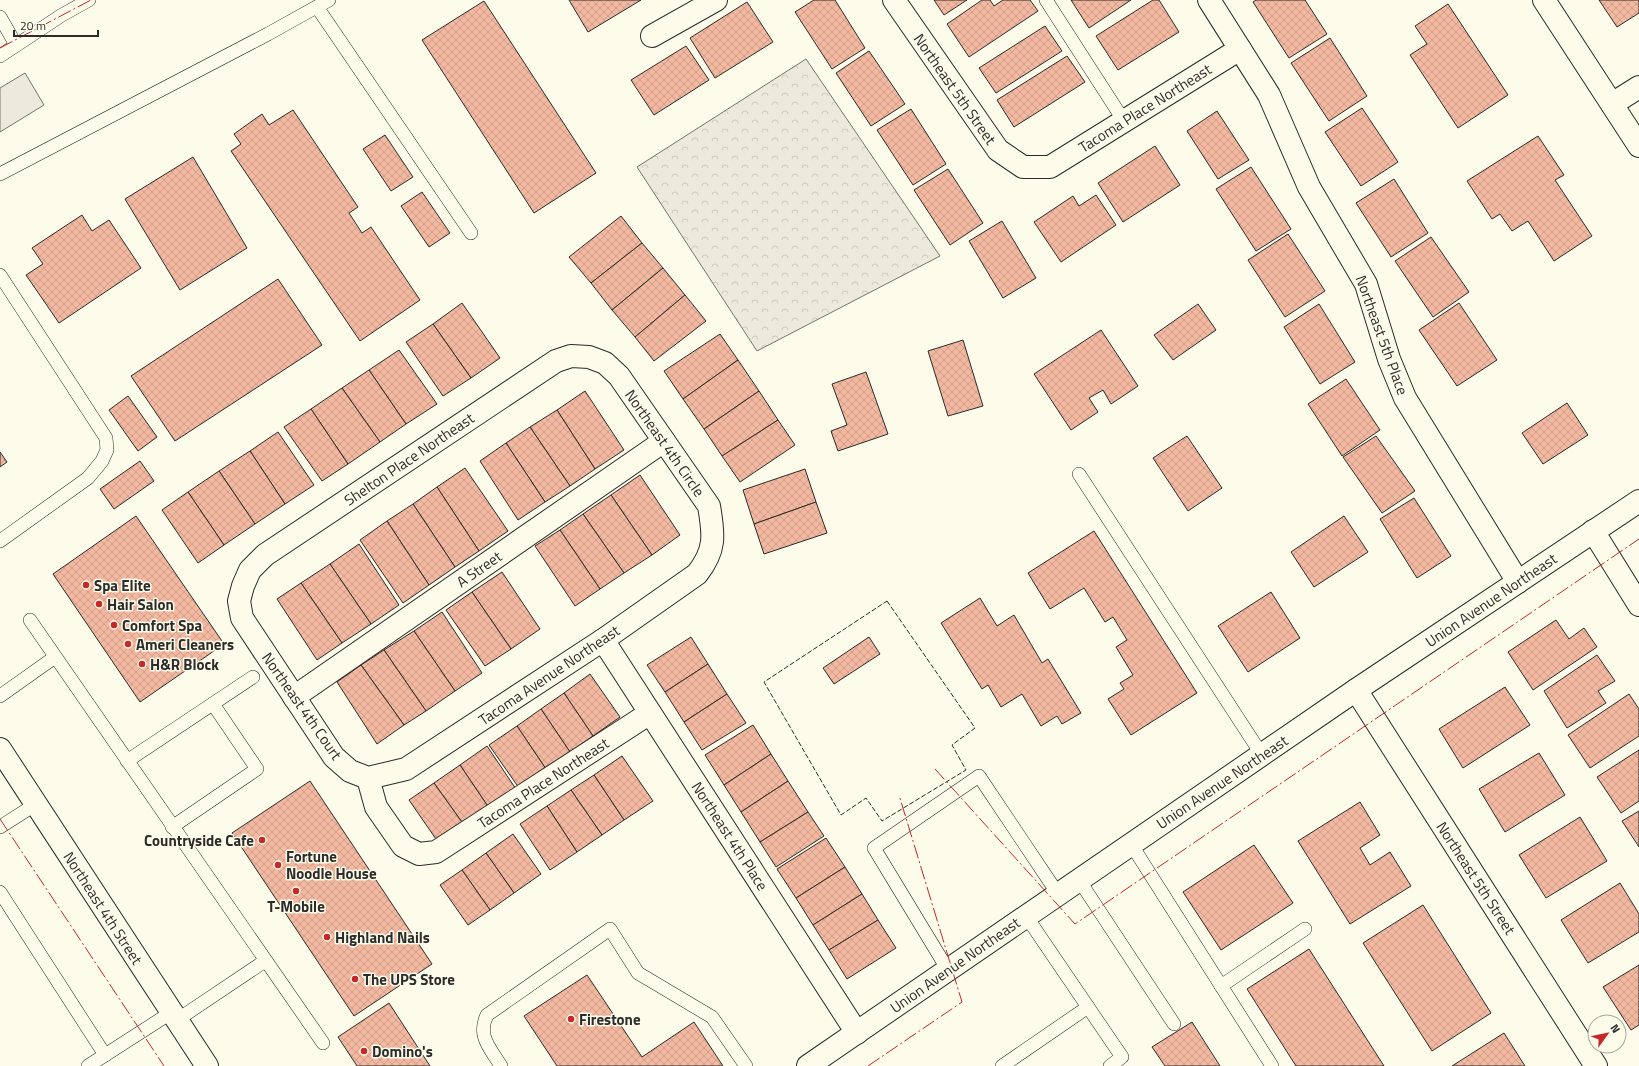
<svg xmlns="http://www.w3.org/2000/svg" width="1639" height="1066" font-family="'Titillium Web',sans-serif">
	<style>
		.grass { fill: #ecebdb; stroke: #74746e }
		.forest { fill: url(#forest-crowns); stroke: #74746e }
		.building { fill: url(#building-cross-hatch); stroke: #2b2b2b }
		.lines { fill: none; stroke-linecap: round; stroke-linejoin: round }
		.service-casing { stroke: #2b2b2b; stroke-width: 14 }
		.minor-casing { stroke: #2b2b2b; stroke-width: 24 }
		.tertiary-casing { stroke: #2b2b2b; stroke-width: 24 }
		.secondary-casing { stroke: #2b2b2b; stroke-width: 24 }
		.service { stroke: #fdfbea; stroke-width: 13 }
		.minor { stroke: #fdfbea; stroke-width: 22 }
		.tertiary { stroke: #fdfbea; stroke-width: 22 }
		.secondary { stroke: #fdfbea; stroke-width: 22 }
		.fence { stroke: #2b2b2b; stroke-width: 1; stroke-dasharray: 5 2; stroke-linecap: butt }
		.power { stroke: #c62828; stroke-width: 1; stroke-dasharray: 14 3 2 3; stroke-linecap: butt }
		.poi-dot { fill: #c62828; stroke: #fdfbea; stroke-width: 1.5 }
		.labels { text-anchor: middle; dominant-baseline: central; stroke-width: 3; stroke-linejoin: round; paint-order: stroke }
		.street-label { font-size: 15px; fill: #2b2b2b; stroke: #fdfbea }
		.poi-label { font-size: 15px; font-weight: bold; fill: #2b2b2b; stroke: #fdfbea; text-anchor: start }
	</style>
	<defs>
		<pattern id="forest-crowns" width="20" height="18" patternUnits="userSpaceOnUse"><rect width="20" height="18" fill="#ecebdb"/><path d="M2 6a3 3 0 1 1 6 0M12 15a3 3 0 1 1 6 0" fill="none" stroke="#cbcabc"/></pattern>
		<pattern id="building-cross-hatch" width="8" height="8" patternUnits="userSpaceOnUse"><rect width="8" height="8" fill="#f2b8a0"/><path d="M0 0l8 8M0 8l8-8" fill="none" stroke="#d09e8a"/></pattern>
	</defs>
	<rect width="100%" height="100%" fill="#fdfbea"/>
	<path class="grass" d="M25 73 44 105 0 132V88Z"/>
	<path class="forest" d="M806 59 940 256 757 351 637 167Z"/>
	<g class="building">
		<path d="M569 0H641L588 32Z"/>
		<path d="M814 0H835L865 48 832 69 795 12Z"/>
		<path d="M934 0H967L944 15Z"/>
		<path d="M982 0H990L994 6 1003 0H1030L1038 11 969 57 947 24Z"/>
		<path d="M1071 0H1131L1089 28Z"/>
		<path d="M1153 0H1159L1179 32 1118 70 1096 36Z"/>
		<path d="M1256 0H1305L1327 34 1289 58 1253 2Z"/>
		<path d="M1599 0H1639V13L1617 27Z"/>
		<path d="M484 1 596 173 534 213 422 40Z"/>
		<path d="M747 2 773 42 715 78 690 38Z"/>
		<path d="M1448 4 1508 95 1458 128 1410 55 1427 44 1415 26Z"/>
		<path d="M1045 26 1062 51 996 93 979 68Z"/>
		<path d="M1330 38 1367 96 1329 121 1291 63Z"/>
		<path d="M686 46 709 80 654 115 631 80Z"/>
		<path d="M869 51 905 104 871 126 836 73Z"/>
		<path d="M1067 56 1085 82 1014 127 997 100Z"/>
		<path d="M1362 108 1398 162 1361 186 1325 132Z"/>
		<path d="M911 109 946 164 913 185 877 130Z"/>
		<path d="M293 110 358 207 349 213 362 233 371 227 420 300 360 341 231 151 241 144 234 134 262 114 269 125Z"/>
		<path d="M1217 111 1249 160 1218 179 1187 131Z"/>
		<path d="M385 135 413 177 391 191 363 149Z"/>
		<path d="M1538 136 1564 175 1555 180 1592 236 1554 261 1528 221 1512 231 1500 214 1492 219 1467 181Z"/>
		<path d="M1155 146 1180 185 1123 222 1098 183Z"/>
		<path d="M193 157 247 248 180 290 125 199Z"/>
		<path d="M1251 167 1291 229 1256 251 1216 189Z"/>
		<path d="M948 169 983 223 950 245 914 190Z"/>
		<path d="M1394 179 1428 233 1391 257 1356 203Z"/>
		<path d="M422 192 450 233 429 247 401 206Z"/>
		<path d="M1096 195 1116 225 1061 262 1034 222 1073 196 1079 206Z"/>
		<path d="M82 215 92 231 109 220 141 268 59 323 26 275 43 264 32 248Z"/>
		<path d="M621 216 642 243 591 283 569 257Z"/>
		<path d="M1002 221 1036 278 1003 298 969 241Z"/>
		<path d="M1288 234 1325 291 1285 317 1248 260Z"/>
		<path d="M1431 237 1469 292 1433 317 1395 261Z"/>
		<path d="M642 243 663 268 612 310 591 283Z"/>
		<path d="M663 268 685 295 635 337 612 310Z"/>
		<path d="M278 279 322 345 175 441 131 376Z"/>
		<path d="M685 295 706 321 654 361 635 337Z"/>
		<path d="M462 303 500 358 471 378 433 324Z"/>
		<path d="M1459 303 1497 360 1457 386 1419 330Z"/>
		<path d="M1198 304 1216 330 1173 360 1154 335Z"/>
		<path d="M1319 304 1355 362 1320 384 1284 327Z"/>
		<path d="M433 324 471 378 443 396 406 342Z"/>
		<path d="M1101 330 1138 386 1111 404 1103 390 1089 398 1098 412 1071 430 1034 374Z"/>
		<path d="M720 334 738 360 683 399 664 371Z"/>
		<path d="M963 340 983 406 948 416 928 351Z"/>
		<path d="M399 350 437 404 406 424 369 370Z"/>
		<path d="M738 360 759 391 704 429 683 399Z"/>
		<path d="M369 370 406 424 380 442 342 388Z"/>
		<path d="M866 372 888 434 838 451 831 431 847 425 832 384Z"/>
		<path d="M1346 379 1380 430 1342 456 1308 404Z"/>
		<path d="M342 388 380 442 348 464 311 409Z"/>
		<path d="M585 391 624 450 595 469 557 410Z"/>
		<path d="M759 391 778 420 722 456 704 429Z"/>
		<path d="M128 396 157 437 138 451 109 410Z"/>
		<path d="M1567 403 1588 435 1543 464 1522 433Z"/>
		<path d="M311 409 348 464 322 481 284 427Z"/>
		<path d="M557 410 595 469 570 486 530 427Z"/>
		<path d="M778 420 795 445 740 482 722 456Z"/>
		<path d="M530 427 570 486 545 502 506 443Z"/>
		<path d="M278 432 314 485 285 504 250 451Z"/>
		<path d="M1187 436 1222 488 1188 511 1153 458Z"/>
		<path d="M1376 436 1415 491 1382 513 1343 457Z"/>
		<path d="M506 443 545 502 518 520 480 461Z"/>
		<path d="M250 451 285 504 255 524 219 471Z"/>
		<path d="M0 452 7 462 0 467Z"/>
		<path d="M140 461 154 481 114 509 100 489Z"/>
		<path d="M465 468 508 531 479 551 437 487Z"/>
		<path d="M805 469 816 502 754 524 743 490Z"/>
		<path d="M219 471 255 524 224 545 188 492Z"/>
		<path d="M640 475 680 535 652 555 611 495Z"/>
		<path d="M437 487 479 551 455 567 413 504Z"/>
		<path d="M188 492 224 545 198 563 162 510Z"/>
		<path d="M611 495 652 555 624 573 583 514Z"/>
		<path d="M1414 498 1451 556 1417 578 1380 519Z"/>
		<path d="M816 502 827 533 764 554 754 524Z"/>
		<path d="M413 504 455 567 429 585 387 521Z"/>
		<path d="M583 514 624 573 600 589 560 530Z"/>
		<path d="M136 516 224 644 140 702 53 574Z"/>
		<path d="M1344 516 1368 552 1314 587 1291 552Z"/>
		<path d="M387 521 429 585 403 603 360 540Z"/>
		<path d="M560 530 600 589 575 606 535 546Z"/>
		<path d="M1094 531 1197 693 1131 735 1108 699 1124 689 1120 683 1133 675 1116 647 1127 640 1113 617 1105 622 1084 588 1050 609 1028 573Z"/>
		<path d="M359 544 399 605 371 624 330 564Z"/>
		<path d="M330 564 371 624 342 643 301 583Z"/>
		<path d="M502 572 540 629 511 649 472 592Z"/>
		<path d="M301 583 342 643 317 660 277 599Z"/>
		<path d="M472 592 511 649 485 666 446 610Z"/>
		<path d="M1271 592 1300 638 1248 672 1218 626Z"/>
		<path d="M980 598 997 626 1014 615 1042 663 1048 659 1081 713 1062 724 1057 716 1041 726 1022 694 1001 707 988 685 982 689 941 623Z"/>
		<path d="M442 612 482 673 455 691 414 631Z"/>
		<path d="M1556 620 1569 639 1584 628 1597 647 1533 690 1508 652Z"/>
		<path d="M414 631 455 691 426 711 384 650Z"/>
		<path d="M691 637 708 664 665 692 647 665Z"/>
		<path d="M869 637 880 654 834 684 823 668Z"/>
		<path d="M384 650 426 711 404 725 361 665Z"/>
		<path d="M1597 655 1615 681 1598 691 1606 703 1567 728 1544 691Z"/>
		<path d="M708 664 727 694 684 722 665 692Z"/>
		<path d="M361 665 404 725 377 744 337 682Z"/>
		<path d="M590 674 620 717 593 736 564 693Z"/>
		<path d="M1505 687 1530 725 1463 768 1439 729Z"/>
		<path d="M564 693 593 736 570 752 541 709Z"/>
		<path d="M727 694 746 723 702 750 684 722Z"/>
		<path d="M1629 694 1639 709V736L1590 768 1568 735Z"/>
		<path d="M541 709 570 752 546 769 517 726Z"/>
		<path d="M753 725 771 754 724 785 705 755Z"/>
		<path d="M517 726 546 769 519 788 489 745Z"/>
		<path d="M487 746 516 789 489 808 460 765Z"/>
		<path d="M1639 750V801L1621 813 1597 777Z"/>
		<path d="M1539 753 1565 795 1505 832 1479 789Z"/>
		<path d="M771 754 788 781 741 812 724 785Z"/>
		<path d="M622 756 653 801 624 820 594 775Z"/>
		<path d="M460 765 489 808 464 825 434 783Z"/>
		<path d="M594 775 624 820 602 835 571 790Z"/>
		<path d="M310 781 432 964 354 1016 232 833Z"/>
		<path d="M788 781 808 812 760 842 741 812Z"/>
		<path d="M434 783 464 825 438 842 409 800Z"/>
		<path d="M571 790 602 835 577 852 547 806Z"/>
		<path d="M1360 802 1380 835 1360 848 1370 865 1390 852 1411 886 1350 924 1298 841Z"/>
		<path d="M547 806 577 852 550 870 520 824Z"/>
		<path d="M1639 811V847L1622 821Z"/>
		<path d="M808 812 824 836 776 867 760 842Z"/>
		<path d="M1580 817 1607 861 1546 898 1519 855Z"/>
		<path d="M513 834 541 874 514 893 486 853Z"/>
		<path d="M826 838 845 867 796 898 777 869Z"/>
		<path d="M1254 845 1293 903 1221 950 1183 892Z"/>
		<path d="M486 853 514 893 490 910 462 870Z"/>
		<path d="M845 867 862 894 813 925 796 898Z"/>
		<path d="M462 870 490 910 468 925 440 885Z"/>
		<path d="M1620 883 1639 914V932L1588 963 1561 920Z"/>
		<path d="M862 894 878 920 829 950 813 925Z"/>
		<path d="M1423 905 1491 1013 1432 1051 1363 943Z"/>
		<path d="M878 920 896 948 847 979 829 950Z"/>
		<path d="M1309 949 1384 1066H1296L1247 989Z"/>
		<path d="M1639 965V1025L1631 1030 1603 987Z"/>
		<path d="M587 975 642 1057 694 1022 723 1066H557L524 1016Z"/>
		<path d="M389 1003 430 1066H357L338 1037Z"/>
		<path d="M1192 1022 1220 1066H1165L1152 1047Z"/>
		<path d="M1504 1033 1525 1066H1452Z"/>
	</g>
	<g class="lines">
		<g class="service-casing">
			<g id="service">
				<path d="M1046 0 1124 121"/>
				<path d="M317 7 471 233"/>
				<path d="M0 17 16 45"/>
				<path d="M0 56 62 15 89 0"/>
				<path d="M0 174 268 34 329 0"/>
				<path d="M0 275 106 438 107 450 102 461 88 478 0 541"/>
				<path d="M1079 474 1262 755"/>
				<path d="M30 620 323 1043"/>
				<path d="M0 696 55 657"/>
				<path d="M127 761 253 677"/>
				<path d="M0 827 36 804"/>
				<path d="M172 827 257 769 213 704"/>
				<path d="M1131 844 1272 1066"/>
				<path d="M1079 880 1174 1024"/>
				<path d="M0 892 105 1055"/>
				<path d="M1026 916 1122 1057 1110 1066"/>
				<path d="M948 970 874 848 979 776 1058 894"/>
				<path d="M1221 986 1305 929"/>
				<path d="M177 1020 265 961"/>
				<path d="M88 1066 172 1012"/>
				<path d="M501 1066C490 1048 477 1036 487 1015L610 929 638 973 712 1017 746 1066"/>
				<path d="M1002 1066 1088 1007"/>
			</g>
		</g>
		<g class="minor-casing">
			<g id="minor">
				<path d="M894 0 998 150 1023 167H1050L1240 49"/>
				<path d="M1209 0 1269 95 1309 187 1366 284 1389 359 1405 398 1518 582"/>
				<path d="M1544 0 1639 146"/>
				<path d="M652 36 716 0"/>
				<path d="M1612 104 1639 87"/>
				<path d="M1593 531 1639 605"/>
				<path d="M603 640 857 1033"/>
				<path d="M1356 690 1596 1066"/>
				<path d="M294 697 664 441"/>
				<path d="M368 778 406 769 603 640 697 574C716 550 714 535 709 506L619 376 605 363 589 357 571 356 556 361 265 555 250 570 243 586 239 601 242 618 334 757 350 771 368 778 376 807 403 846 419 854 436 852 650 713"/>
			</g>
		</g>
		<g class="tertiary-casing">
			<path id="tertiary" d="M808 1066 1356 690 1639 501"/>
		</g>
		<g class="secondary-casing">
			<path id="secondary" d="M0 749 207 1066"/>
		</g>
		<use href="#service" class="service"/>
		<use href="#minor" class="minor"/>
		<use href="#tertiary" class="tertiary"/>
		<use href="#secondary" class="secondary"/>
		<path class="fence" d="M887 601 975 728 952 745 966 770 882 821 866 798 841 815 764 682Z"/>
		<g class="power">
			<path d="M0 48 91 0"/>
			<path d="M935 769 1075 924 1639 539"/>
			<path d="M0 819 164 1066"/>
			<path d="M868 1066 962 1002 899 795"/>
		</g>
	</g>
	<g class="poi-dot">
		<circle cx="86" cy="585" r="4"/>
		<circle cx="99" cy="604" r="4"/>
		<circle cx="114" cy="625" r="4"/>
		<circle cx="128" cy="644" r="4"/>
		<circle cx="142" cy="664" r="4"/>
		<circle cx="262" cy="840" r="4"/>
		<circle cx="278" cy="865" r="4"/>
		<circle cx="296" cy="891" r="4"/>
		<circle cx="327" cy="937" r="4"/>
		<circle cx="355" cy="979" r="4"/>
		<circle cx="571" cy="1019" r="4"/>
		<circle cx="364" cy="1051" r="4"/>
	</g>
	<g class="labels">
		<g class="street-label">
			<text transform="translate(955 89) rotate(55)">Northeast 5th Street</text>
			<text transform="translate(1145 108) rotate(-32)">Tacoma Place Northeast</text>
			<text transform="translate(1382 335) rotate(70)">Northeast 5th Place</text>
			<text transform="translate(665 443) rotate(55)">Northeast 4th Circle</text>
			<text transform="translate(409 459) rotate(-34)">Shelton Place Northeast</text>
			<text transform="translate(479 569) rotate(-35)">A Street</text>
			<text transform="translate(1491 600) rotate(-34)">Union Avenue Northeast</text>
			<text transform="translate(549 675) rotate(-34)">Tacoma Avenue Northeast</text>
			<text transform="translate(302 706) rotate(55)">Northeast 4th Court</text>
			<text transform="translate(1222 782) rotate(-34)">Union Avenue Northeast</text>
			<text transform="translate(543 783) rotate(-33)">Tacoma Place Northeast</text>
			<text transform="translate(730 836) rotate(57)">Northeast 4th Place</text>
			<text transform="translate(1476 878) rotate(57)">Northeast 5th Street</text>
			<text transform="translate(103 908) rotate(57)">Northeast 4th Street</text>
			<text transform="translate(955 965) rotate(-35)">Union Avenue Northeast</text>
		</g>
		<g class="poi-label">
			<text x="94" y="585">Spa Elite</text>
			<text x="107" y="604">Hair Salon</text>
			<text x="122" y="625">Comfort Spa</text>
			<text x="136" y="644">Ameri Cleaners</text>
			<text x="150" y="664">H&amp;R Block</text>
			<text x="254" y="840" text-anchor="end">Countryside Cafe</text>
			<text x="286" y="856">Fortune<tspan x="286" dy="17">Noodle House</tspan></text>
			<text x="296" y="906" text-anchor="middle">T-Mobile</text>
			<text x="335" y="937">Highland Nails</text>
			<text x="363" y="979">The UPS Store</text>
			<text x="579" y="1019">Firestone</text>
			<text x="372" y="1051">Domino's</text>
		</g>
	</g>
	<g transform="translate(1607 1034) rotate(57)"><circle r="19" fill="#fdfbea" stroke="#a9a89e"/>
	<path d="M0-3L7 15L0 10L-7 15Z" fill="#c62828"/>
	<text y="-6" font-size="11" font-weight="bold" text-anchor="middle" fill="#2b2b2b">N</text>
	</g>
	<path d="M14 30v6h84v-6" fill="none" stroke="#2b2b2b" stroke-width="2"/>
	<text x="20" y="30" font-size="12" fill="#2b2b2b" stroke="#fdfbea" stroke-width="3" paint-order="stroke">20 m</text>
</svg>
